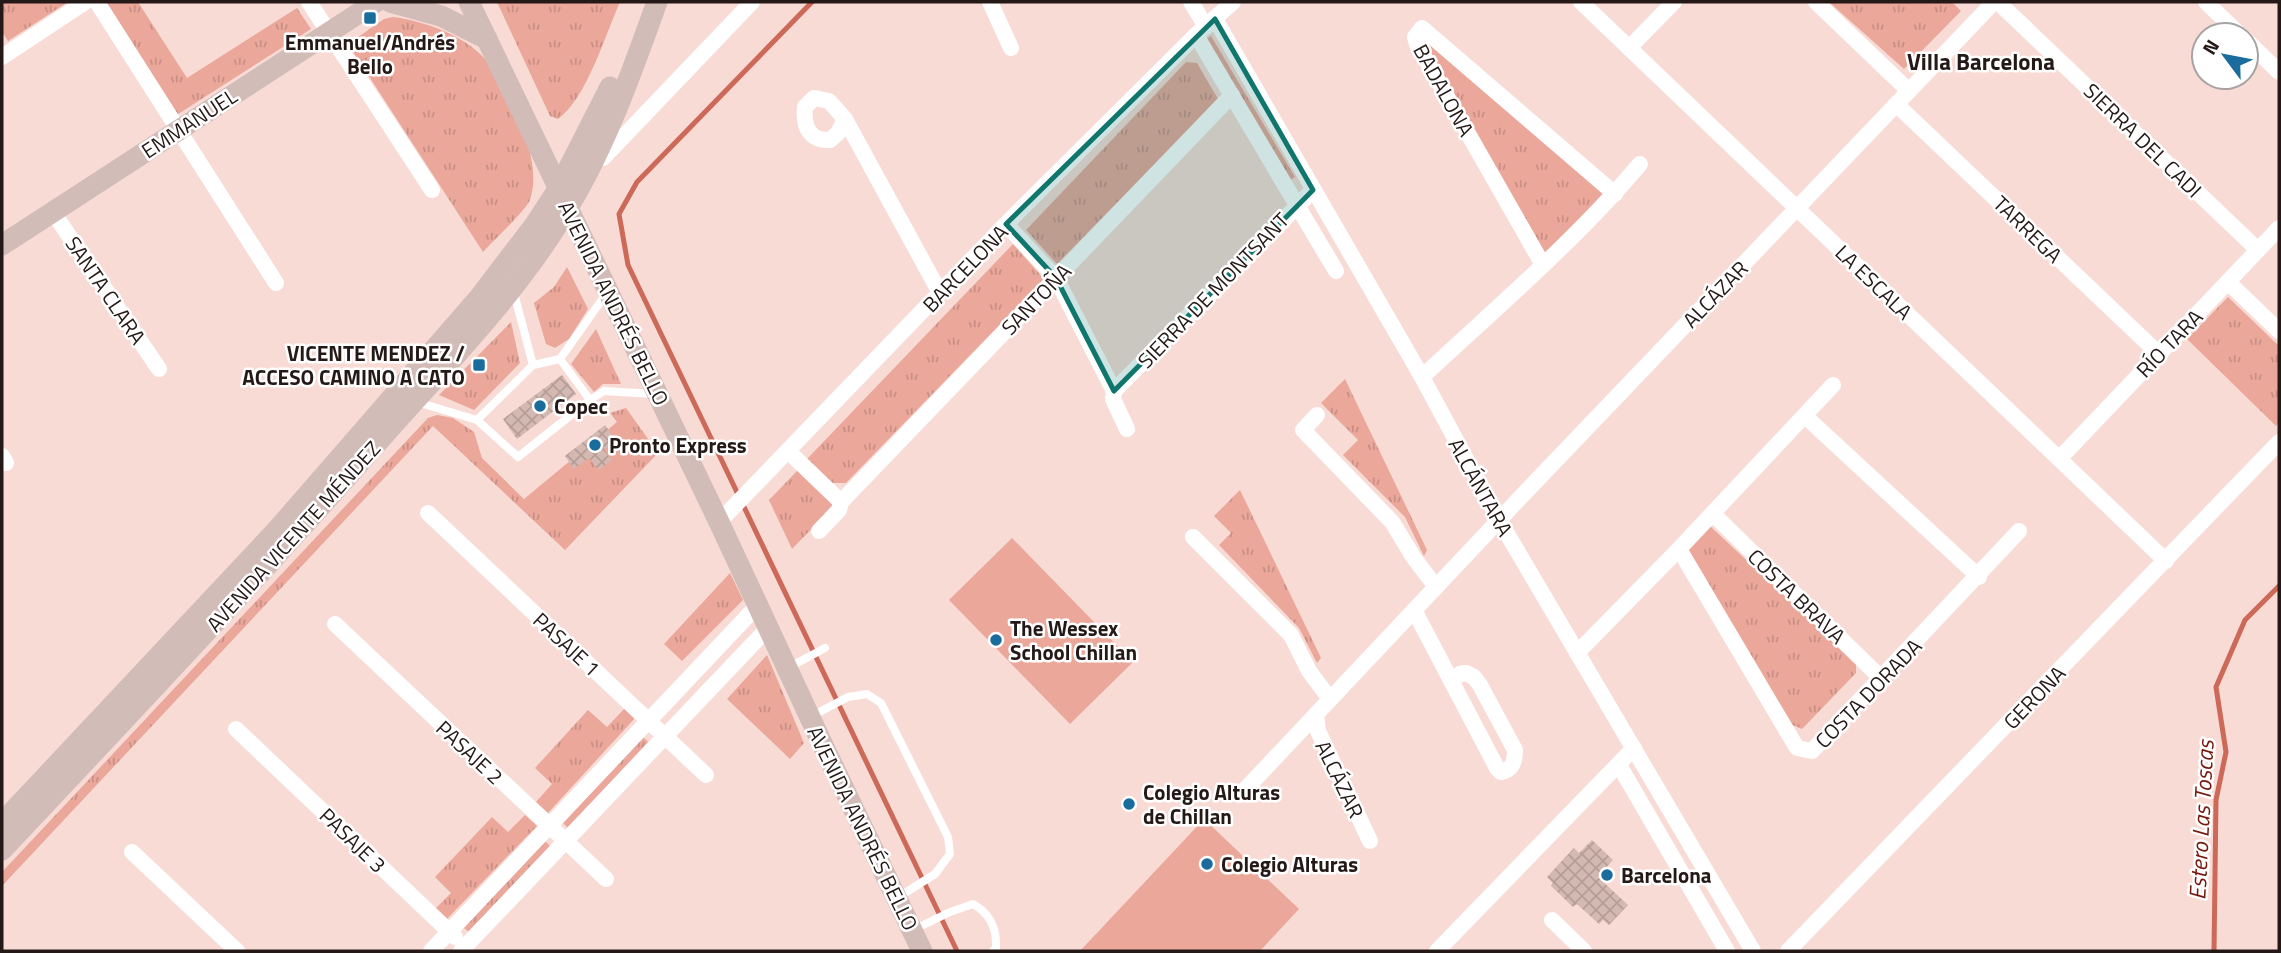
<svg xmlns="http://www.w3.org/2000/svg" width="2281" height="953" font-family="'Titillium Web',sans-serif">
	<style>
		.grass { fill: url(#grass-tufts) }
		.pitch { fill: #eaa79a }
		.lines { fill: none; stroke-linecap: round; stroke-linejoin: round }
		.stream { stroke: #cc6958; stroke-width: 5 }
		.building { fill: url(#building-cross-hatch) }
		.lane { stroke: #fff; stroke-width: 8 }
		.street { stroke: #fff; stroke-width: 16 }
		.secondary { stroke: #d2bcb8; stroke-width: 21 }
		.marked { fill: #0f766e; fill-opacity: 0.2; stroke: #0f766e; stroke-width: 5; stroke-linejoin: round }
		.poi-dot { fill: #1a6c9d; stroke: #fff; stroke-width: 2.5 }
		.labels { text-anchor: middle; dominant-baseline: central; stroke-width: 5; stroke-linejoin: round; paint-order: stroke }
		.poi-label { font-size: 21px; font-weight: bold; fill: #241917; stroke: #fff; text-anchor: start }
		.street-label { font-size: 21px; fill: #241917; stroke: #fff }
		.neighbourhood-label { font-size: 23px; font-weight: bold; fill: #241917; stroke: #fff }
		.water-label { font-size: 23px; font-style: italic; fill: #75190d; stroke: #fff }
	</style>
	<defs>
		<pattern id="grass-tufts" width="24" height="20" patternUnits="userSpaceOnUse" patternTransform="scale(1.75)"><rect width="24" height="20" fill="#eaa79a"/><path d="M3 7l-1-3M5 7V3M7 7l1-3M15 17l-1-3M17 17v-4M19 17l1-3" fill="none" stroke="#c98f84"/></pattern>
		<pattern id="building-cross-hatch" width="8" height="8" patternUnits="userSpaceOnUse" patternTransform="scale(1.75)"><rect width="8" height="8" fill="#d4b8b2"/><path d="M0 0l8 8M0 8l8-8" fill="none" stroke="#b69e98"/></pattern>
	</defs>
	<rect width="100%" height="100%" fill="#f9dbd6"/>
	<g class="grass">
		<path d="M2 2H68L8 41 2 32Z"/>
		<path d="M103 2H138L187 78 297 8 311 29 175 116Z"/>
		<path d="M497 2H620C605 35 587 98 558 119L550 116Z"/>
		<path d="M1829 2H1952L1961 11 1904 69Z"/>
		<path d="M393 17C424 21 464 35 485 59 506 99 545 153 530 200 526 210 492 242 483 252L348 44 384 19Z"/>
		<path d="M1422 34 1610 195 1542 259 1417 41Z"/>
		<path d="M1211 36 1295 177 1290 180 1206 39Z"/>
		<path d="M1186 62 1197 63 1218 99 1057 264 1026 230Z"/>
		<path d="M1013 244 1044 279 846 483H831L807 459Z"/>
		<path d="M567 267 588 309 569 339 555 348 546 344 534 303 554 287Z"/>
		<path d="M2228 297 2279 346V422L2276 426 2187 339Z"/>
		<path d="M511 322 520 363 474 410 439 395Z"/>
		<path d="M596 329 621 384H603L594 392 571 364Z"/>
		<path d="M1345 379 1427 550 1424 556 1405 517 1343 455 1358 440 1321 403Z"/>
		<path d="M626 408 658 453 565 550 433 426 2 886V872L428 418 437 415 453 418 474 432 482 458 524 499 617 422 610 413Z"/>
		<path d="M798 470 835 505 792 549 769 500Z"/>
		<path d="M1240 490 1321 658 1317 663 1299 628 1219 545 1231 533 1214 516Z"/>
		<path d="M1709 525 1856 663V673L1802 729 1790 724 1687 547Z"/>
		<path d="M730 573 743 600 682 661 664 644Z"/>
		<path d="M767 655 804 743 790 759 727 699Z"/>
		<path d="M625 708 635 718 548 813 536 802 552 784 535 768 588 710 607 727Z"/>
		<path d="M643 737 648 742 568 828 563 823Z"/>
		<path d="M525 815 537 826 444 922 433 911 451 893 435 877 492 817 508 832Z"/>
		<path d="M545 841 550 846 469 932 464 928Z"/>
	</g>
	<g class="pitch">
		<path d="M1012 538 1133 662 1070 724 949 600Z"/>
		<path d="M1204 819 1299 909 1260 951H1080Z"/>
	</g>
	<g class="lines">
		<g class="stream">
			<path d="M812 2 637 182 619 214 628 265 957 951"/>
			<path d="M2214 951 2216 800 2226 752 2216 687 2245 620 2279 586"/>
		</g>
	</g>
	<g class="building">
		<path d="M562 375 576 394 517 439 503 419Z"/>
		<path d="M605 425 616 440 604 450 612 460 599 470 589 458 574 469 565 456Z"/>
		<path d="M1592 840 1613 860 1598 877 1628 905 1609 925 1603 920 1599 924 1577 904 1573 907 1551 886 1553 883 1547 877 1574 848 1579 853Z"/>
	</g>
	<g class="lines">
		<g class="lane">
			<path d="M514 293 533 365"/>
			<path d="M560 359 590 400 518 457 477 420 533 365 560 359 606 294"/>
			<path d="M590 400 604 391 654 394"/>
			<path d="M417 402 477 420"/>
			<path d="M788 668 825 648"/>
			<path d="M810 717 848 697 867 694 881 703 948 837 950 854 935 874 897 898"/>
			<path d="M913 930 950 912 973 904C991 914 997 929 996 948L993 951"/>
		</g>
		<g class="street">
			<path d="M97 2 276 283"/>
			<path d="M309 2 432 190"/>
			<path d="M990 2 1011 48"/>
			<path d="M1191 2 1206 27"/>
			<path d="M1581 2 2166 561"/>
			<path d="M1816 2 1909 91"/>
			<path d="M1998 2 2258 250"/>
			<path d="M2206 2 2240 35"/>
			<path d="M1215 19 1422 377 1499 520 1753 951"/>
			<path d="M1196 35 1336 271"/>
			<path d="M2246 40 2279 72"/>
			<path d="M1629 48 1674 2"/>
			<path d="M2 57 85 2"/>
			<path d="M1896 104 2159 354"/>
			<path d="M845 119 838 133 830 140C809 141 803 126 805 107L814 98 829 101 845 119 940 293"/>
			<path d="M592 160 603 158 752 2"/>
			<path d="M53 212 159 369"/>
			<path d="M1006 224 1056 278 1114 391 1113 399 1127 429"/>
			<path d="M1543 265 1417 44 1415 37 1422 28 1615 194"/>
			<path d="M2228 282 2279 331"/>
			<path d="M1422 377C1496 308 1575 241 1640 164"/>
			<path d="M1114 391 1313 190"/>
			<path d="M1317 415 1303 430 1392 522 1414 558 1436 587"/>
			<path d="M1806 417 1979 577"/>
			<path d="M788 451 841 502 1232 95"/>
			<path d="M2 456 6 463"/>
			<path d="M2059 459 2279 228"/>
			<path d="M428 513 706 775"/>
			<path d="M1713 514 1882 679"/>
			<path d="M719 522 1006 224 1196 35 1233 2"/>
			<path d="M819 531 839 510 841 502"/>
			<path d="M1193 537 1291 635 1309 671 1330 699"/>
			<path d="M1679 549 1797 748 1812 751 2019 531"/>
			<path d="M1414 610 1497 768 1501 772C1513 770 1515 761 1515 750L1480 685 1474 677 1466 673 1460 674 1451 681"/>
			<path d="M335 624 606 879"/>
			<path d="M1577 653 1679 549 1833 385"/>
			<path d="M1316 715 1318 731 1370 841"/>
			<path d="M236 729 455 937"/>
			<path d="M1619 765 1727 951"/>
			<path d="M1240 795 1517 501 1994 2"/>
			<path d="M132 852 237 951"/>
			<path d="M1552 920 1584 951"/>
			<path d="M431 951 758 605"/>
			<path d="M461 951 768 628"/>
			<path d="M1437 951 1634 748"/>
			<path d="M1788 951 2279 442"/>
		</g>
		<g class="secondary">
			<path d="M390 2 441 16 487 39"/>
			<path d="M469 2 719 522 820 739 922 951"/>
			<path d="M2 245 376 2"/>
			<path d="M2 823 276 531 478 299 536 223 558 189 610 87"/>
			<path d="M2 850C131 713 260 576 385 434 449 362 520 290 569 206 606 145 633 69 657 2"/>
		</g>
	</g>
	<path class="marked" d="M1215 19 1313 190 1114 391 1056 278 1006 224Z"/>
	<g class="poi-dot">
		<rect x="363" y="11" width="14" height="14" rx="3.5"/>
		<rect x="472" y="358" width="14" height="14" rx="3.5"/>
		<circle cx="540" cy="406" r="7"/>
		<circle cx="595" cy="445" r="7"/>
		<circle cx="996" cy="640" r="7"/>
		<circle cx="1129" cy="804" r="7"/>
		<circle cx="1207" cy="864" r="7"/>
		<circle cx="1607" cy="875" r="7"/>
	</g>
	<g class="labels">
		<g class="poi-label">
			<text x="370" y="42" text-anchor="middle">Emmanuel/Andrés<tspan x="370" dy="24">Bello</tspan></text>
			<text x="465" y="353" text-anchor="end">VICENTE MENDEZ /<tspan x="465" dy="24">ACCESO CAMINO A CATO</tspan></text>
			<text x="554" y="406">Copec</text>
			<text x="609" y="445">Pronto Express</text>
			<text x="1010" y="628">The Wessex<tspan x="1010" dy="24">School Chillan</tspan></text>
			<text x="1143" y="792">Colegio Alturas<tspan x="1143" dy="24">de Chillan</tspan></text>
			<text x="1221" y="864">Colegio Alturas</text>
			<text x="1621" y="875">Barcelona</text>
		</g>
		<g class="street-label">
			<text transform="translate(1444 90) rotate(61)">BADALONA</text>
			<text transform="translate(189 123) rotate(-33)">EMMANUEL</text>
			<text transform="translate(2143 140) rotate(44)">SIERRA DEL CADI</text>
			<text transform="translate(2028 229) rotate(44)">TARREGA</text>
			<text transform="translate(965 268) rotate(-46)">BARCELONA</text>
			<text transform="translate(1874 282) rotate(44)">LA ESCALA</text>
			<text transform="translate(106 290) rotate(56)">SANTA CLARA</text>
			<text transform="translate(1213 290) rotate(-46)">SIERRA DE MONTSANT</text>
			<text transform="translate(1715 294) rotate(-46)">ALCÁZAR</text>
			<text transform="translate(1036 299) rotate(-46)">SANTOÑA</text>
			<text transform="translate(614 303) rotate(64)">AVENIDA ANDRÉS BELLO</text>
			<text transform="translate(2169 343) rotate(-46)">RÍO TARA</text>
			<text transform="translate(1481 487) rotate(61)">ALCÁNTARA</text>
			<text transform="translate(293 536) rotate(-48)">AVENIDA VICENTE MÉNDEZ</text>
			<text transform="translate(1797 596) rotate(44)">COSTA BRAVA</text>
			<text transform="translate(567 644) rotate(43)">PASAJE 1</text>
			<text transform="translate(1868 693) rotate(-46)">COSTA DORADA</text>
			<text transform="translate(2034 697) rotate(-46)">GERONA</text>
			<text transform="translate(470 752) rotate(43)">PASAJE 2</text>
			<text transform="translate(1340 779) rotate(64)">ALCÁZAR</text>
			<text transform="translate(863 828) rotate(64)">AVENIDA ANDRÉS BELLO</text>
			<text transform="translate(353 840) rotate(44)">PASAJE 3</text>
		</g>
		<g class="neighbourhood-label">
			<text x="1981" y="61">Villa Barcelona</text>
		</g>
		<g class="water-label">
			<text transform="translate(2201 820) rotate(-87)">Estero Las Toscas</text>
		</g>
	</g>
	<rect width="2281" height="953" fill="none" stroke="#241917" stroke-width="7"/>
	<g transform="translate(2225 56) rotate(302)"><circle r="33" fill="#ffffff" stroke="#a7a3a2" stroke-width="2"/>
	<path d="M0-5L12 26L0 18L-12 26Z" fill="#1a6c9d"/>
	<text y="-10" font-size="19" font-weight="bold" text-anchor="middle" fill="#241917">N</text>
	</g>
</svg>
